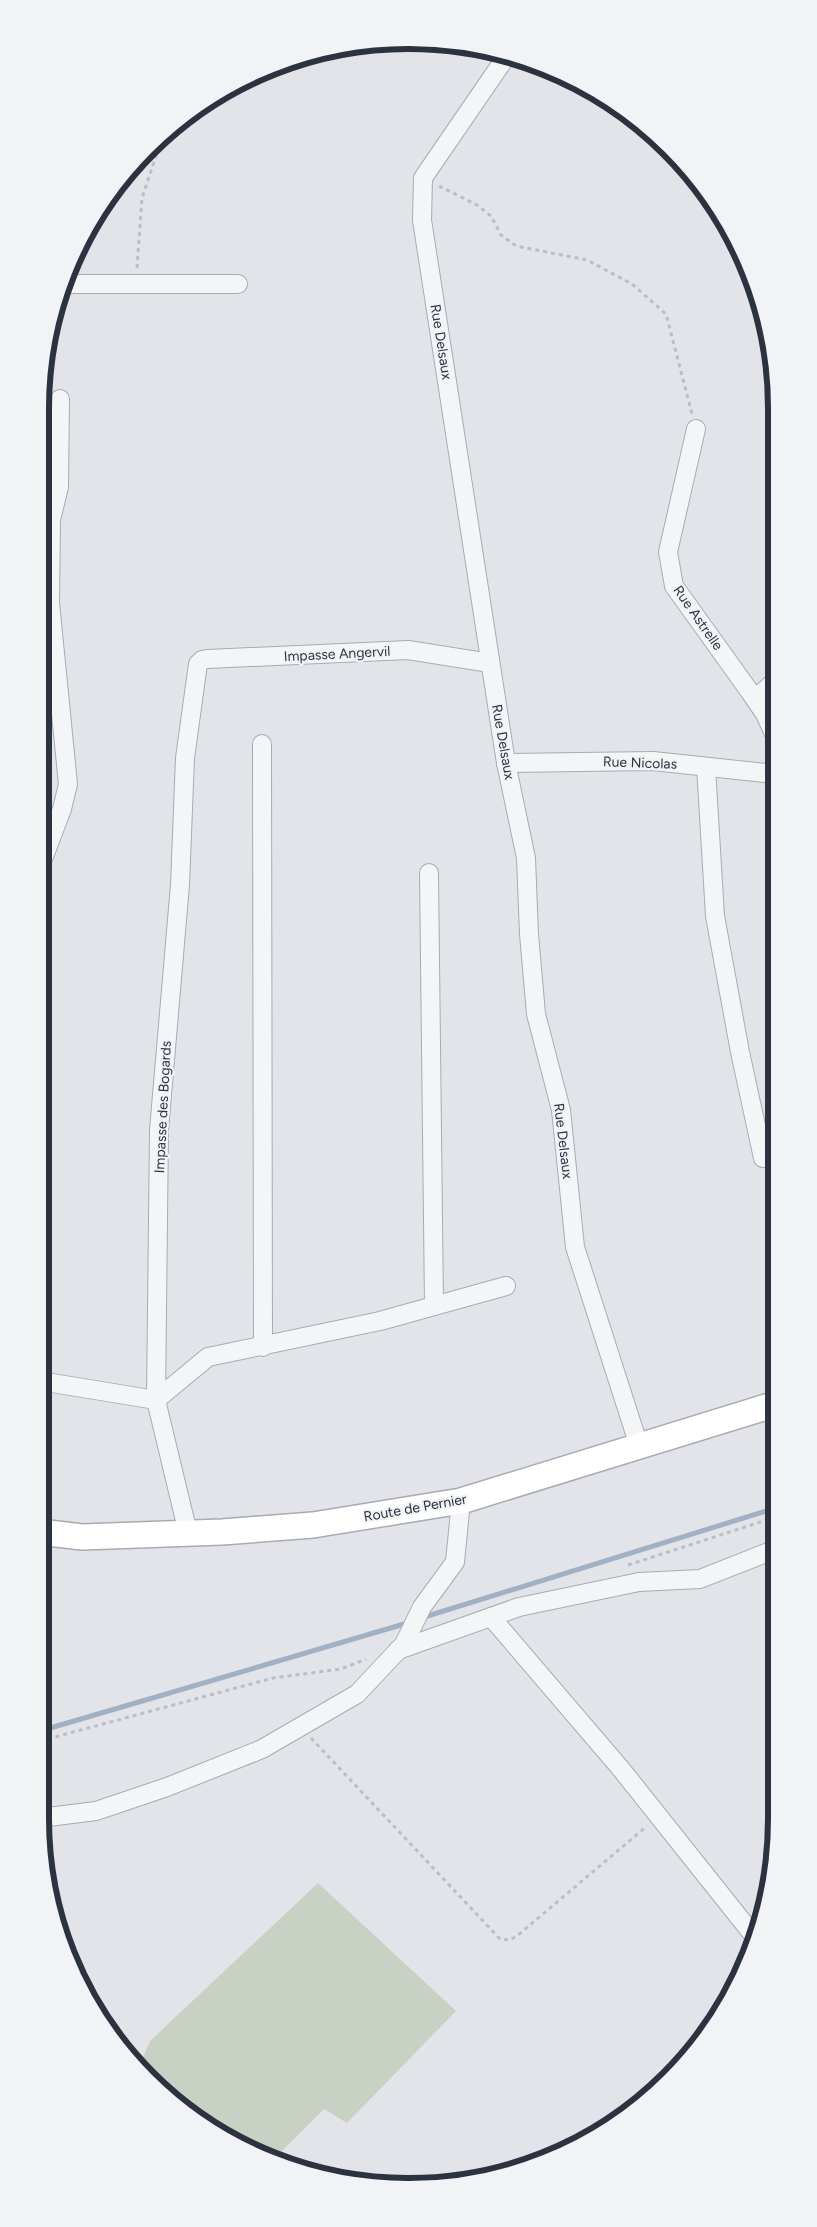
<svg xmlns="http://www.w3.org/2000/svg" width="817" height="2227" font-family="Figtree,sans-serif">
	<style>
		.green { fill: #c7d2c4 }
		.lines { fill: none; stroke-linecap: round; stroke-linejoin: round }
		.stream { stroke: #a1b1c5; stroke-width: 5 }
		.street-casing { stroke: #a8abb3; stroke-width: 20 }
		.secondary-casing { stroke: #a8abb3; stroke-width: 28 }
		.path { stroke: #bcbec3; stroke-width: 3; stroke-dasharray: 4 4; stroke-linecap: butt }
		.street { stroke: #f4f5f7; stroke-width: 18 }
		.secondary { stroke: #fff; stroke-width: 25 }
		.labels { text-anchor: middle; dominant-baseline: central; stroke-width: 4.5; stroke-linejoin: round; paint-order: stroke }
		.street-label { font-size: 14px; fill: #2c323f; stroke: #f1f3f6 }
		.rim { fill: none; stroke: #2c323f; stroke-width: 6 }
	</style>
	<rect width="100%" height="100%" fill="#e2e4e9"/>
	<path class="green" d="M318 1883 456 2011 347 2123 324 2109 275 2158 245 2149 184 2111 138 2067 151 2040Z"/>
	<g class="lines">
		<g class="stream">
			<path d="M421 1618 776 1508"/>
			<path d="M40 1731 411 1622"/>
		</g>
		<g class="street-casing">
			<g id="street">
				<path d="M508 54 423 178 422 220 506 763 526 858 529 934 536 1014 561 1110 575 1247 639 1446"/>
				<path d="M64 284H238"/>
				<path d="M696 429 668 552 674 586 750 692 765 714 775 736"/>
				<path d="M755 699 775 681"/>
				<path d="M262 744 263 1347"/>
				<path d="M506 763 653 761 775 774"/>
				<path d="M706 767 715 916 740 1052 763 1158"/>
				<path d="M40 867 62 809 68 784 50 603 51 520 59 487 60 399"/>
				<path d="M429 873 434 1306"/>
				<path d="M40 1381 156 1400 208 1357 380 1321 506 1286"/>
				<path d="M188 1533 156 1400 159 1130 180 885 185 758 198 664 202 660 207 659 408 650 490 663"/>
				<path d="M491 1617 621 1769 754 1936"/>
				<path d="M398 1650 519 1607 639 1582 700 1579 776 1549"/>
				<path d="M40 1818 96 1811 167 1787 262 1749 357 1694 404 1644 422 1607 455 1562 461 1501"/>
			</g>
		</g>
		<g class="secondary-casing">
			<path id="secondary" d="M40 1532 82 1537 222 1532 313 1525 461 1501 776 1404"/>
		</g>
		<g class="path">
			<path d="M293 61V59"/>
			<path d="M439 186 477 205 491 216 501 235 516 246 587 260 632 284 666 314 692 414"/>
			<path d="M137 268 142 198 161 141"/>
			<path d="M767 667 774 655"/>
			<path d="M628 1565 776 1517"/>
			<path d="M311 1738 500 1939 510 1940 518 1935 647 1826"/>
			<path d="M40 1741 273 1678 341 1669 366 1659"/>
		</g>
		<use href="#street" class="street"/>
		<use href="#secondary" class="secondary"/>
	</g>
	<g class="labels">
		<g class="street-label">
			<text transform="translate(441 342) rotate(81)">Rue Delsaux</text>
			<text transform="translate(698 618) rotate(55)">Rue Astrelle</text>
			<text transform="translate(337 654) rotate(-3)">Impasse Angervil</text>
			<text transform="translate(503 742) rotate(80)">Rue Delsaux</text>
			<text transform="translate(640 763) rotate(2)">Rue Nicolas</text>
			<text transform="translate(163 1107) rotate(-87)">Impasse des Bogards</text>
			<text transform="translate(563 1141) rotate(83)">Rue Delsaux</text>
			<text transform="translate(415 1508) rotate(-10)">Route de Pernier</text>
		</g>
	</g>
	<path d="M0 0H817V2227H0ZM408 49H409A359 359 0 0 1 768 408V1819A359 359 0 0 1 409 2178H408A359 359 0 0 1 49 1819V408A359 359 0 0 1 408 49Z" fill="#f1f3f6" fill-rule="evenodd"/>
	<path class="rim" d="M408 49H409A359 359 0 0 1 768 408V1819A359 359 0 0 1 409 2178H408A359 359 0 0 1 49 1819V408A359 359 0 0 1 408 49Z"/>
</svg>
